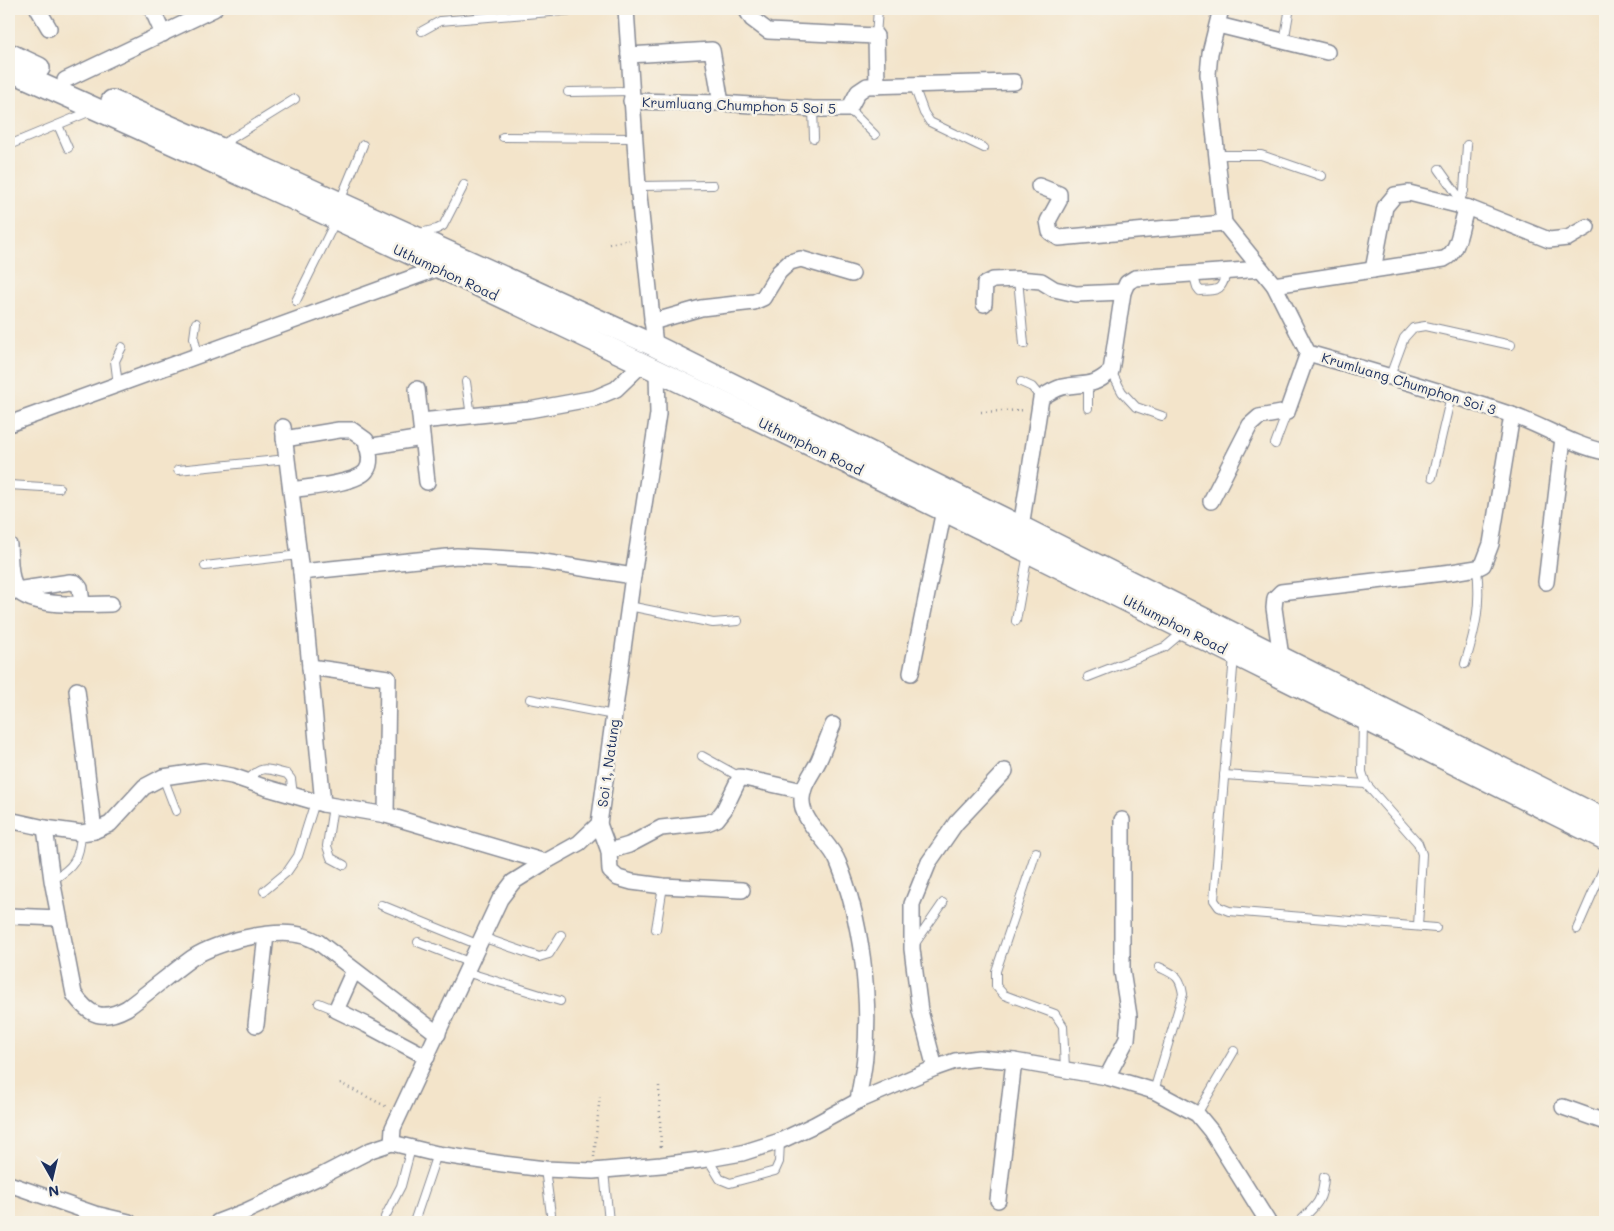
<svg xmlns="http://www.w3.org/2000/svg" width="1614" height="1231" font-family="Mali,sans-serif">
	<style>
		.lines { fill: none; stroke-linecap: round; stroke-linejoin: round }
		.lane-casing { stroke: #878a94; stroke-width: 10 }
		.street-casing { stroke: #878a94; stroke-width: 18 }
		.secondary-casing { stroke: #878a94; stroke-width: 24 }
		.path { stroke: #878a94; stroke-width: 2.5; stroke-dasharray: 1 4; stroke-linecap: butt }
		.lane { stroke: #fff; stroke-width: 8 }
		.street { stroke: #fff; stroke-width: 15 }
		.secondary { stroke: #fff; stroke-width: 21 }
		.labels { text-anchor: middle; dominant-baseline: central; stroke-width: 5; stroke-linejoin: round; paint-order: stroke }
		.street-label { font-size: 14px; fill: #1b2f5e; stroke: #f7f3e8 }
	</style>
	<rect width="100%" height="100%" fill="#f7f3e8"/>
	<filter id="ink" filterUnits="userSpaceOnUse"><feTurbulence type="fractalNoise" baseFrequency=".02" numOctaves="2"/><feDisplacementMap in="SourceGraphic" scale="10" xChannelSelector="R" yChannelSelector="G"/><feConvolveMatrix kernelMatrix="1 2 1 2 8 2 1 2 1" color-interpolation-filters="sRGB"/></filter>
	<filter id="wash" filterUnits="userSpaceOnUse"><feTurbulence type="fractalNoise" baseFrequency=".0096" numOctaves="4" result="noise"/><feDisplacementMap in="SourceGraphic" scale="20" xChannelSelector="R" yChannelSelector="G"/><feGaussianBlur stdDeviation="1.12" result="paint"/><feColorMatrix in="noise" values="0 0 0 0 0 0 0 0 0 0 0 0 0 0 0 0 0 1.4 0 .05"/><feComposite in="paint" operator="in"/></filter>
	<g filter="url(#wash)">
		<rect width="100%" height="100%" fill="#f3e4ca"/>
	</g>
	<g filter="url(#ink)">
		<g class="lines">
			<g class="lane-casing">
				<g id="lane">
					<path d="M422 31 440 21 587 9"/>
					<path d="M876 36 878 9"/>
					<path d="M1284 42 1289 13"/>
					<path d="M914 86 924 113 930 122 984 148"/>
					<path d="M568 92 631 91"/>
					<path d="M813 109 814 138"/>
					<path d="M849 109 875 135"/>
					<path d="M58 125 68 148"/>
					<path d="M503 137 634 138"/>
					<path d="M9 145 91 111"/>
					<path d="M221 145 295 99"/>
					<path d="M1218 155H1261L1322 176"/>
					<path d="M1439 169 1461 200"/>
					<path d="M638 186 713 185"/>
					<path d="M340 201 363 145"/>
					<path d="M1457 206 1464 191 1467 145"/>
					<path d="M420 233 437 229 443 226 464 185"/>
					<path d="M1193 273 1197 287 1200 291C1220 290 1221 291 1227 271"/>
					<path d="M1018 279 1024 344"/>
					<path d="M296 301 336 220"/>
					<path d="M196 323 194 338 198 356"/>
					<path d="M1111 371 1122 392 1136 407 1162 416"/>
					<path d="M1390 376 1404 338 1413 328 1425 326 1511 345"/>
					<path d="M466 382 471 416"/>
					<path d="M1021 382 1032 387 1041 398"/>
					<path d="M118 385 115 361 122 347"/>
					<path d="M1088 408V385"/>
					<path d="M1275 444 1287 412"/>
					<path d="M178 470 287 459"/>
					<path d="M1432 477 1451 396"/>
					<path d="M9 485 59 488"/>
					<path d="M205 566 299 555"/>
					<path d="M629 606 713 623 738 621"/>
					<path d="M1016 621 1028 553"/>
					<path d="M1234 656 1214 900 1219 907 1229 911 1436 928"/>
					<path d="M1465 664C1476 628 1481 605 1477 568"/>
					<path d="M1088 677 1165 647 1184 631"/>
					<path d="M530 699 614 715"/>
					<path d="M1363 722 1362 772 1366 784 1418 843 1422 854 1418 926"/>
					<path d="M702 756 740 777"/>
					<path d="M1224 775 1366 784"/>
					<path d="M163 777 176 811"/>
					<path d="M247 781C262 764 266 769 287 774L291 779 293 795"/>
					<path d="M333 806 327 846 331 858 344 865"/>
					<path d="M1036 852 996 971V986L1004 995 1055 1014 1063 1026 1065 1069"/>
					<path d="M52 880C74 868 80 858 81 833"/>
					<path d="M264 891 287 872 298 856 315 802"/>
					<path d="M381 905 479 945"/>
					<path d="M656 929 663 886"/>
					<path d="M1577 929 1605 865"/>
					<path d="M482 937 539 957 549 954 561 935"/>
					<path d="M418 942 471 963"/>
					<path d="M914 945 943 903"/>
					<path d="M466 972 560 1001"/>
					<path d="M319 1003 336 1010"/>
					<path d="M1154 1091 1183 994C1180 975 1175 975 1159 967"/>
					<path d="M1197 1114 1234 1051"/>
					<path d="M708 1159 720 1179 730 1183 775 1171 779 1162 780 1141"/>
					<path d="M545 1169 552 1222"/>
					<path d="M604 1171 609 1222"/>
					<path d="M385 1217 401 1186 411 1148"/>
					<path d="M414 1222 437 1154"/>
					<path d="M1299 1222C1316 1206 1323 1201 1324 1177"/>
				</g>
			</g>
			<g class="street-casing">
				<g id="street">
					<path d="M38 9 49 28"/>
					<path d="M152 9 163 34"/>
					<path d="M626 9 638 186 655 346"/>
					<path d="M746 9 752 19 768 31 876 36 877 86"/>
					<path d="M1221 9 1210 53 1208 74 1224 223 1274 285 1308 353C1375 372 1443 392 1509 414 1542 425 1571 445 1605 452"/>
					<path d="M1218 25 1327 52"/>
					<path d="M629 55 712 50 721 103"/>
					<path d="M65 80 214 9"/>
					<path d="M631 101 721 103 813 109H849L858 92 867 86 1014 82"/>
					<path d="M1039 186 1059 194V201L1048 221 1050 232 1059 238 1224 223"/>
					<path d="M1373 270 1385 207 1395 195 1409 193 1469 208"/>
					<path d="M1274 285 1444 259C1459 252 1460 228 1465 213L1469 208 1549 240 1568 238 1587 227"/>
					<path d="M984 304 985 284 993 280 1018 279 1041 281 1054 289 1076 294 1123 292"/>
					<path d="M652 322 701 308 754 302 763 298 779 272 790 262 801 259 852 274"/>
					<path d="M417 389 427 482"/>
					<path d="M421 421 529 410 595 398 616 389 642 364"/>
					<path d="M9 424 439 268"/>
					<path d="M283 427 301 572 323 804"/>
					<path d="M284 439 339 430H352L366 440C368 449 373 462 366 471 356 484 308 487 291 490"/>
					<path d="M367 447 422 438"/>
					<path d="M1211 501 1250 425 1259 417 1287 412 1308 353"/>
					<path d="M1021 527 1041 398C1047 394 1055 389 1062 387 1085 382 1091 389 1111 371L1123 292 1127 283 1135 278 1261 269"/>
					<path d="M9 545C10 559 9 575 15 587 26 609 89 604 111 604"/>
					<path d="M301 572 457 556 531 560 633 576"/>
					<path d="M1546 582 1563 438"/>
					<path d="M16 590 70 582 76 583 80 588 82 603"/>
					<path d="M1281 657 1274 608 1275 598 1281 592 1452 572 1477 568 1483 565 1491 544 1512 415"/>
					<path d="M310 667 388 678 386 815"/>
					<path d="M911 673 944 510"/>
					<path d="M77 690 94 831"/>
					<path d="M833 725C828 736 824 749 819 760 813 773 801 786 802 801 802 823 831 843 838 862 861 918 871 997 865 1056 864 1071 860 1086 858 1101"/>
					<path d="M9 820 45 828 81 833 94 831 110 824 144 787 163 777 204 771 232 776 264 787 323 804 386 815 545 862"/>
					<path d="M599 824 609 851 610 871 618 878 632 882 663 886 742 890"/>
					<path d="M45 828 52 880 74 994C90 1017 103 1021 127 1008 149 992 170 974 192 958 217 942 275 927 304 936 308 937 313 940 318 942L438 1034"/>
					<path d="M609 851 629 845 661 828 707 823 717 819 724 810 740 777 803 791"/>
					<path d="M9 916 59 918"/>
					<path d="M354 970 336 1010 367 1025 427 1057"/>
					<path d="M256 1025 266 935"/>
					<path d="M935 1068 920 1011 912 949V904L929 862 956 823 1005 771"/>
					<path d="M1107 1077 1127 1039 1129 1016 1122 971V820"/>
					<path d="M1563 1107 1605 1122"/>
					<path d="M392 1143 393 1128 500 899 513 882 545 862 579 843 599 824 633 576 658 414 657 372"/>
					<path d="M9 1184 95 1214 129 1222"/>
					<path d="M998 1200 1014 1061"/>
					<path d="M218 1222 244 1212 319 1177 371 1150 392 1143 437 1154 503 1164 545 1169 593 1171 661 1165 708 1159 742 1153 780 1141 814 1125 858 1101 935 1068 955 1061 979 1058 1014 1061 1107 1077 1154 1091 1197 1114 1211 1131 1268 1222"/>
				</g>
			</g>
			<g class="secondary-casing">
				<g id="secondary">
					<path d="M9 54 39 68"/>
					<path d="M9 70C549 310 1077 575 1605 839"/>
					<path d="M112 101 217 147 655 346 1021 527 1605 820"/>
				</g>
			</g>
			<g class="path">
				<path d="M609 244 629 240"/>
				<path d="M981 412 1025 410"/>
				<path d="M340 1083 387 1107"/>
				<path d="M659 1086 661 1151"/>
				<path d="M594 1157 600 1094"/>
			</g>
			<use href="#lane" class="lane"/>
			<use href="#street" class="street"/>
			<use href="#secondary" class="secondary"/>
		</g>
	</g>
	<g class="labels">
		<g class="street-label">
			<text transform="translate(739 105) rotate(2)">Krumluang Chumphon 5 Soi 5</text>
			<text transform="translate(446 272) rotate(25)">Uthumphon Road</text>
			<text transform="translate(1409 383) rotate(17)">Krumluang Chumphon Soi 3</text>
			<text transform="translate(811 446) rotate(26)">Uthumphon Road</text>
			<text transform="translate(1175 624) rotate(27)">Uthumphon Road</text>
			<text transform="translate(608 763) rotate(-82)">Soi 1, Natung</text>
		</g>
	</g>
	<rect width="1614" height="1231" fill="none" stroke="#f7f3e8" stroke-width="30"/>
	<g transform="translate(52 1178) rotate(172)" stroke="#f7f3e8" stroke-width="4" paint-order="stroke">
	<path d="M0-4L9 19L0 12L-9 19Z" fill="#1b2f5e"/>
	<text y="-8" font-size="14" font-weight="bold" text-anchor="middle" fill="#1b2f5e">N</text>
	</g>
</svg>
